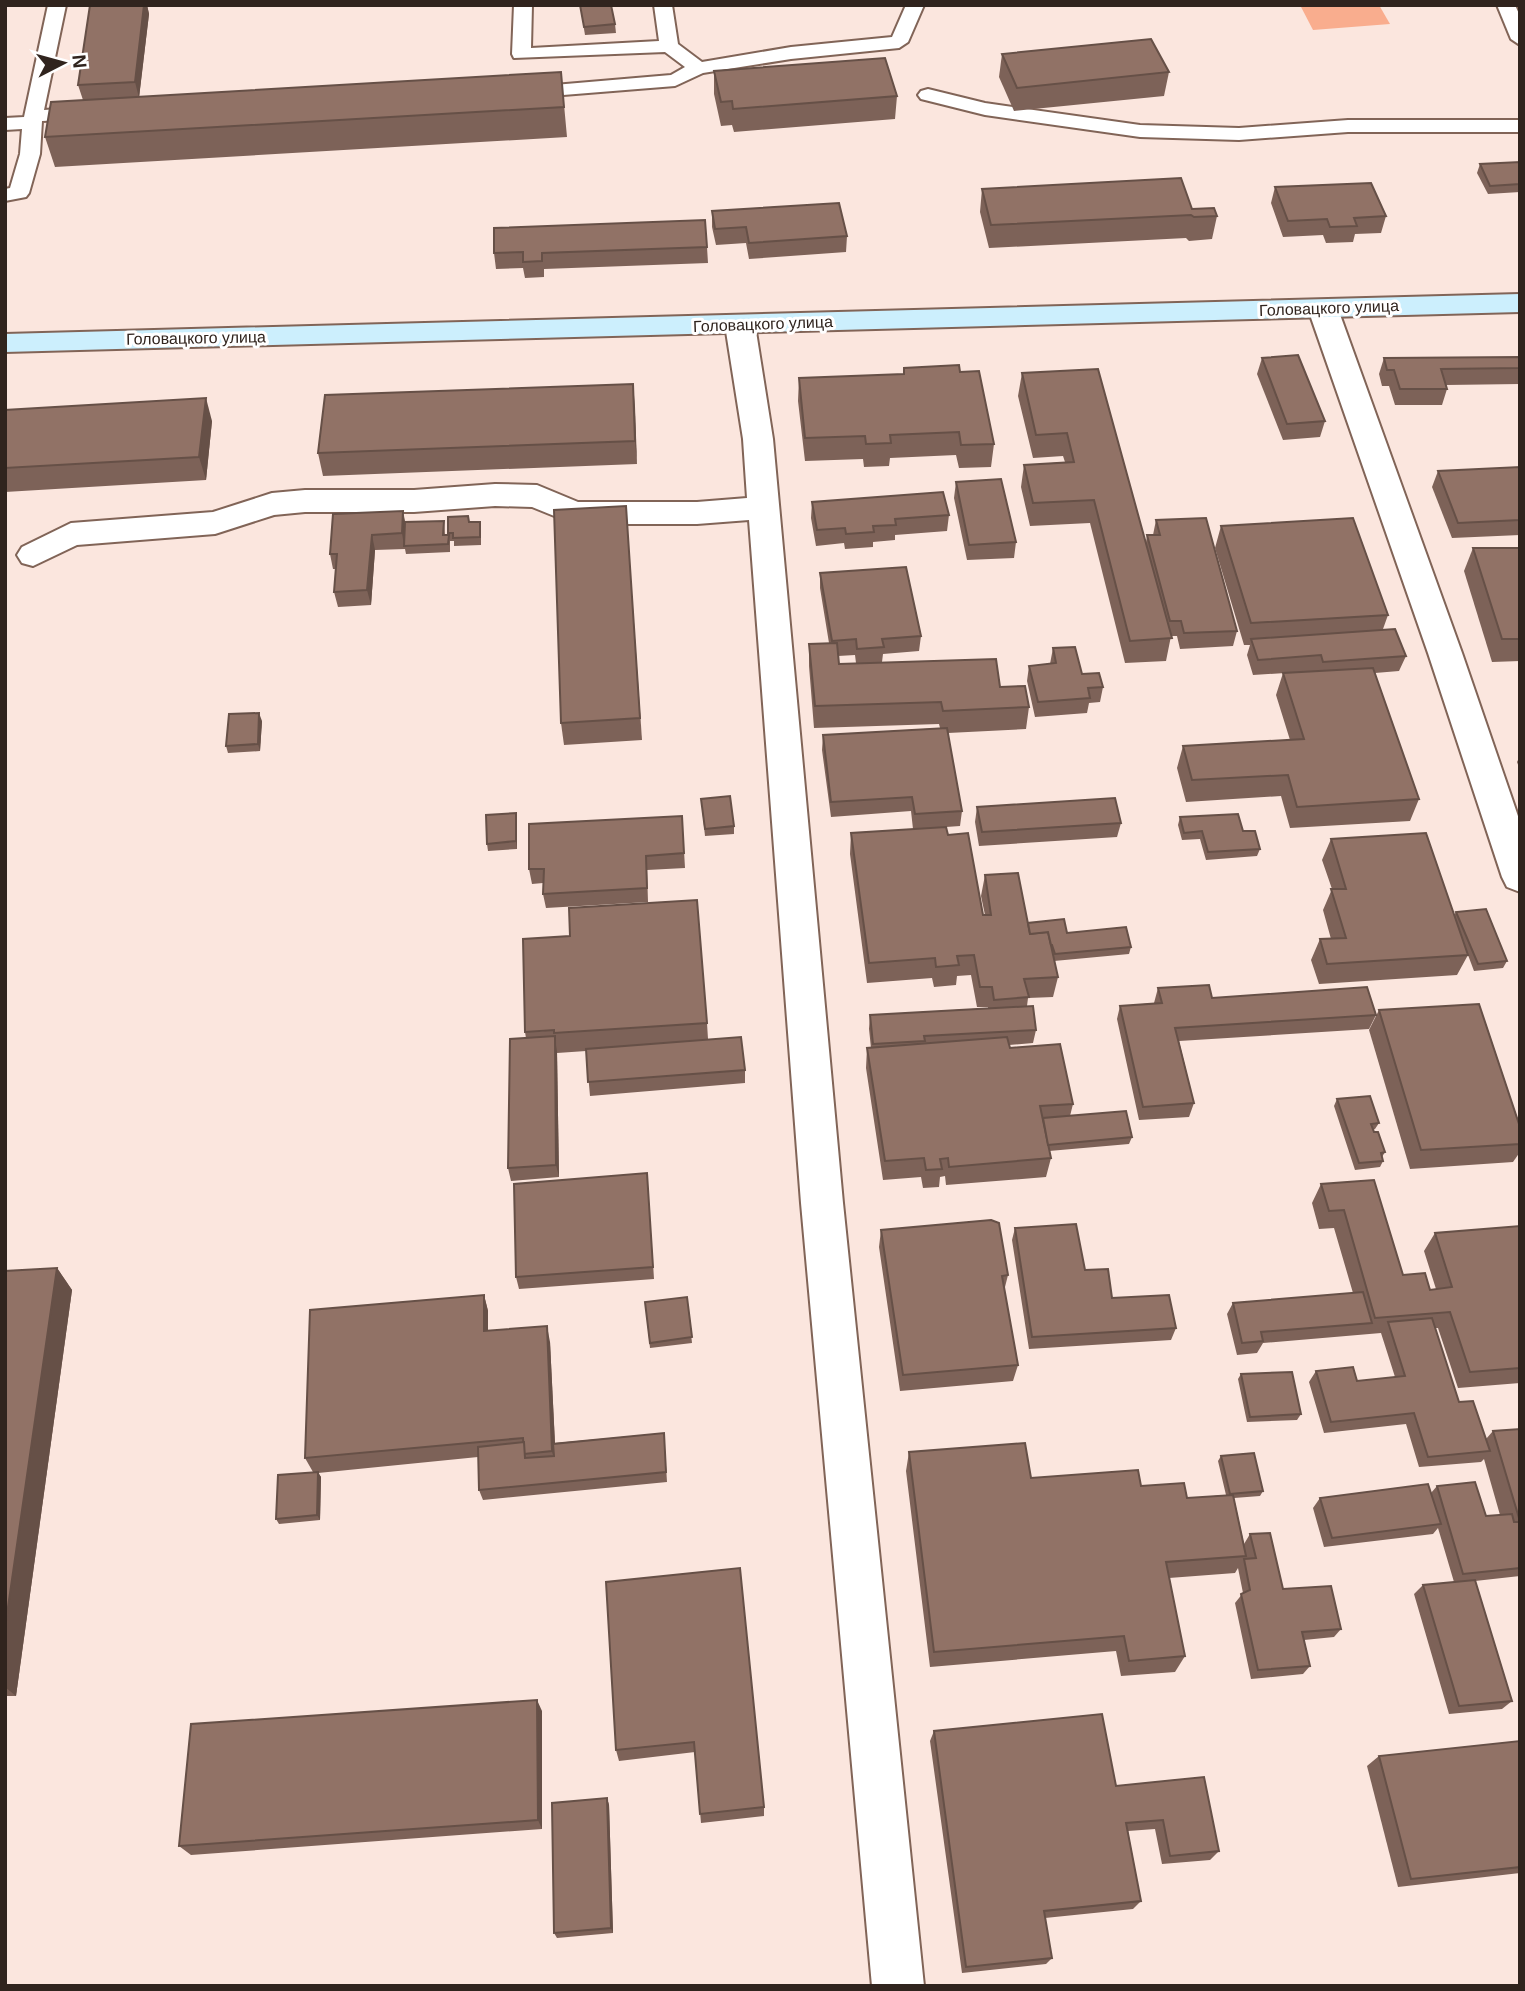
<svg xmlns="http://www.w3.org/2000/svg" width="1525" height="1991" font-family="Helvetica,sans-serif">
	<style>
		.green { fill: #f9ad8e }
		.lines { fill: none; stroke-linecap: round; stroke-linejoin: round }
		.lane-casing { stroke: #816457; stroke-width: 4 }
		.street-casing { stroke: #816457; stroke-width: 4 }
		.secondary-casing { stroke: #816457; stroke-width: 4 }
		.lane { fill: #fff; fill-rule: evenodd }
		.street { fill: #fff; fill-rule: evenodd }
		.secondary { fill: #cceffd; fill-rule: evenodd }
		.wall { fill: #7d6258; fill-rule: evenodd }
		.shaded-wall { fill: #665047 }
		.building { fill: #917266; stroke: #665047; stroke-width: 2 }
		.labels { text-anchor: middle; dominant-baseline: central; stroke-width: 6; stroke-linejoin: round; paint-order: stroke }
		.far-street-label { font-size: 16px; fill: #30241e; stroke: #fff }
	</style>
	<rect width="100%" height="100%" fill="#fbe6de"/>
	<path class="green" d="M1300 5H1379L1390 24 1313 30Z"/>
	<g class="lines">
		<g class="lane-casing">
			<g id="lane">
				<path d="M48 5H66L44 110 86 107 96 113 86 119 42 121 40 154 29 193 26 197 5 201V189L10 188 20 154 22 129 5 130V118L24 117Z"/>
				<path d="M514 5H532L531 48 659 41 654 5H672L678 44 702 62 791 47 892 37 906 5H924L908 42 899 48 791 59 703 73 675 86 526 98 519 96 516 92 519 88 671 75 685 67 665 52 514 58 512 54Z"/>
				<path d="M1497 5H1515L1520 16V45L1511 39Z"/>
				<path d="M928 89 985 103 1140 125 1239 128 1348 120H1520V132H1348L1239 140 1140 137 985 115 921 99 918 95 921 91Z"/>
			</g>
		</g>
		<g class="street-casing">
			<g id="street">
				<path d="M1323 300 1333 303 1338 309 1462 653 1520 822V892L1507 887 1502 877 1428 653 1308 309 1313 303Z"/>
				<path d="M740 316 750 318 755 325 773 439 843 1203 924 1986H872L801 1203 749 520 697 524H574L532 507 495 506 414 512H305L274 515 215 534 77 545 33 566 22 563 17 555 22 547 71 523 213 512 272 493 305 490H414L495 484 537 485 578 502H697L747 498 743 439 725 325 730 318Z"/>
			</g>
		</g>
		<g class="secondary-casing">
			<path id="secondary" d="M1520 294V312L5 352V334Z"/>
		</g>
		<use href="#lane" class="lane"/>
		<use href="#street" class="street"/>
		<use href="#secondary" class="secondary"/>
	</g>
	<g class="wall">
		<path d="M90 5H147L149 14 139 97 561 72 567 137 55 167 45 137 83 100 78 85Z"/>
		<path d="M580 5 615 24 616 33 585 35Z"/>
		<path d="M1002 54 1169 72 1164 96 1014 111 999 77Z"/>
		<path d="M714 71 897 96 895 119 734 132 732 125 721 126 714 94Z"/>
		<path d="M1520 162V192L1488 194 1477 173 1480 164Z"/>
		<path d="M1275 187 1386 216 1381 233 1355 234 1353 242 1326 243 1323 235 1283 237 1271 203Z"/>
		<path d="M982 189 1192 209 1217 216 1212 239 1189 241 1186 238 989 248 980 212Z"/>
		<path d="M712 211 847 236 846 252 749 259 746 243 716 245 712 227Z"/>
		<path d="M707 247 708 263 544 269V277L525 278 523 268 496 269 494 253Z"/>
		<path d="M1520 357V384L1446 385 1447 389 1442 405H1395L1389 386H1382L1379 374 1384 358Z"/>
		<path d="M1262 358 1325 421 1320 437 1283 440 1257 374Z"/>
		<path d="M904 368 960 372 994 444 991 467 959 468 956 455 890 458 889 466 864 467 863 459 805 461 798 401 799 378 903 374Z"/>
		<path d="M1098 369 1146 543 1147 535H1153L1156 520 1237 631 1233 646 1180 649 1177 636H1171L1166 661 1125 663 1090 523 1030 526 1021 487 1024 465 1065 462 1063 456 1033 458 1018 396 1022 373Z"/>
		<path d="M633 384 637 464 323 476 318 453Z"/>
		<path d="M5 410 212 421 206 480 5 492Z"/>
		<path d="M1520 467V535L1452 538 1432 487 1438 471Z"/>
		<path d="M956 482 1016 542 1014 558 967 560 954 498Z"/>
		<path d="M812 502 949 515 947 531 895 535V540L873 542V547L845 549 844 543 816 546 811 518Z"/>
		<path d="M626 506 642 740 564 745 561 723Z"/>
		<path d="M333 514 406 522 444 521 445 535H448V533L468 516 469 522H480L481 530V545L454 546V541H450V552L406 554 405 549 375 550 371 605 338 607 334 592 336 569H333L330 554Z"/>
		<path d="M1221 526 1388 615 1383 629 1406 656 1399 671 1375 673 1419 799 1410 821 1290 828 1281 796 1186 802 1177 768 1183 746 1290 740 1276 695 1283 673 1316 671 1253 675 1247 655 1250 645H1244L1215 548Z"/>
		<path d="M1473 548H1520V661L1492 662 1464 571Z"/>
		<path d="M820 573 921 636 919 651 883 654 882 662 1000 687 1029 707 1026 729 948 733 962 811 960 826 946 827 948 835 983 915H985L981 896 985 875 1028 923 1067 933 1131 947 1129 954 1054 961 1058 977 1053 997 1028 998 1027 1006 1036 1030 1033 1043 1009 1045 1010 1048 1073 1104 1070 1116 1132 1137 1129 1144 1049 1151 1051 1158 1046 1177 946 1185 945 1176 940 1177 939 1187 923 1188 921 1177 883 1180 866 1068 867 1048H871L869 1029 870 1015 988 1008V1007H977L971 975 957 976 956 985 934 987 932 978 867 983 850 854 851 833 913 829 911 811 831 817 822 750 823 735 940 728 939 724 814 728 809 666V644L829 643 820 588ZM855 655 856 663 839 664 838 656Z"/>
		<path d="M1053 648 1082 674 1103 687 1100 702 1089 703 1087 713 1035 717 1027 681 1029 666 1050 664Z"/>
		<path d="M262 721 260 751 228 753 226 746Z"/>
		<path d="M1520 756V770L1517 762Z"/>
		<path d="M701 799 734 826V834L705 836Z"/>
		<path d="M977 807 1121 823 1117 837 979 846 975 822Z"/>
		<path d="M516 813 517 821V849L488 851 487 844Z"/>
		<path d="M682 816 685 868 647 870 648 902 546 908 543 894V883L532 884 529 869Z"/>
		<path d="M1180 817 1243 831 1260 849 1257 856 1206 860 1200 839 1182 840 1178 825Z"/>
		<path d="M1331 839 1454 916 1456 912 1507 961 1503 968 1474 971 1468 955 1457 975 1319 984 1311 960 1320 939H1331L1323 910 1332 889 1322 860Z"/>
		<path d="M1158 988 1212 998 1376 1015 1369 1029 1179 1041 1194 1103 1189 1117 1139 1120 1117 1019 1120 1006 1154 1003Z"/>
		<path d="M1379 1010 1520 1127V1152L1513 1162 1410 1169 1369 1030Z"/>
		<path d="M707 1023 708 1039 745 1070V1083L590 1096 586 1051 557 1053V1052L559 1177 511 1181 508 1168 526 1038 525 1032Z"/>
		<path d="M1337 1099 1379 1123 1375 1129 1373 1130 1385 1152 1382 1157 1383 1161 1380 1167 1355 1170 1334 1106Z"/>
		<path d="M1321 1184 1403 1275 1430 1290 1436 1289 1424 1251 1435 1233 1520 1226V1383L1458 1388 1438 1328H1435L1459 1402 1486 1439 1493 1431 1520 1429V1576L1475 1581 1512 1701 1502 1709 1449 1714 1414 1594 1423 1585 1454 1582 1438 1528 1433 1534 1324 1547 1313 1508 1320 1498 1431 1493 1437 1486 1486 1516 1500 1515 1484 1459 1481 1462 1419 1467 1406 1424 1324 1433 1309 1382 1316 1371 1357 1381 1395 1377 1381 1333 1263 1343 1257 1353 1237 1355 1227 1314 1233 1303 1353 1293 1334 1228 1319 1229 1312 1203Z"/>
		<path d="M648 1186 654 1279 519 1289 516 1277Z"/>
		<path d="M1015 1228 1085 1270 1112 1298 1176 1328 1171 1340 1029 1349 1012 1240Z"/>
		<path d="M881 1230 1008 1275 1004 1291 1018 1365 1013 1381 900 1391 879 1247Z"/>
		<path d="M57 1268 72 1290 16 1696H5V1271Z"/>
		<path d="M484 1295 488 1311V1331L550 1342 555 1443 664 1433 667 1482 483 1500 479 1490 478 1457 318 1473 321 1477 320 1520 279 1524 276 1519 313 1472 305 1458Z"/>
		<path d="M687 1297 692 1343 650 1348 645 1302Z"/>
		<path d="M1241 1374 1301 1414 1297 1420 1247 1422 1238 1379Z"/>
		<path d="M909 1452 1031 1478 1141 1486 1187 1498 1226 1495 1218 1461 1221 1456 1263 1491 1260 1496 1234 1498 1244 1544 1250 1534 1283 1589 1341 1629 1334 1637 1304 1640 1310 1666 1303 1674 1251 1679 1235 1603 1243 1593 1238 1568 1235 1573 1169 1578 1185 1656 1175 1672 1121 1676 1116 1651 930 1667 906 1471Z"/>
		<path d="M606 1582 764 1807V1816L701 1823 695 1752 619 1761 616 1750Z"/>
		<path d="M542 1711V1829L191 1855 179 1846Z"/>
		<path d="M934 1731 1116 1786 1219 1851 1210 1860 1162 1864 1155 1829 1128 1831 1141 1901 1133 1909 1045 1918 1052 1958 1046 1964 962 1973 930 1741Z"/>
		<path d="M1520 1741V1873L1398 1887 1367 1766 1379 1756Z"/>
		<path d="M607 1798 609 1805 613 1933 557 1938 554 1933Z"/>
	</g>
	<g class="shaded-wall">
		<path d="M144 5H147L149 14 139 98 135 82Z"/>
		<path d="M633 384 635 407 637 464 635 441Z"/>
		<path d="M206 398 212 421 206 480 199 457Z"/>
		<path d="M403 511 406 526 404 546 402 533Z"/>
		<path d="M372 535 375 550 371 605 367 590Z"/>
		<path d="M259 713 262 721 260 751 258 744Z"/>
		<path d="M516 813 517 821V849L516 841Z"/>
		<path d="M555 1039 557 1052 559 1177 556 1165Z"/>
		<path d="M57 1268 72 1290 16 1696 5 1687V1628Z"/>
		<path d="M484 1295 488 1311V1347L484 1331Z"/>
		<path d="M547 1326 550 1342 556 1466 552 1451Z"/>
		<path d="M318 1472 321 1477 320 1520 317 1515Z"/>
		<path d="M537 1700 542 1711V1829L538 1820Z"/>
		<path d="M607 1798 609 1805 613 1933 611 1928Z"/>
	</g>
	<g class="building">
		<path d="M90 5H144L135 82 78 85Z"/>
		<path d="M580 5H611L615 24 584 27Z"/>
		<path d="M1151 39 1169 72 1017 88 1002 54Z"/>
		<path d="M885 58 897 96 733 109 732 101 721 102 714 71Z"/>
		<path d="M561 72 564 107 45 137 51 102Z"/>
		<path d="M1520 162V184L1490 186 1480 164Z"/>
		<path d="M1181 178 1192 209 1214 208 1217 216 1194 217 1191 215 991 225 982 189Z"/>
		<path d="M1371 183 1386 216 1354 218 1357 226 1330 227 1327 219 1288 221 1275 187Z"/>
		<path d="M839 203 847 236 749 243 746 227 715 229 712 211Z"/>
		<path d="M705 220 707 247 542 253V261L523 262V252L494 253V228Z"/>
		<path d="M1298 355 1325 421 1287 424 1262 358Z"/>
		<path d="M1520 357V368L1441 369 1447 389H1400L1394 370H1387L1384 358Z"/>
		<path d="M959 365 960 372 979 371 994 444 961 445 959 432 890 435 891 443 866 444 865 436 805 438 799 378 904 374V368Z"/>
		<path d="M1098 369 1172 638 1130 641 1094 500 1033 503 1024 465 1074 462 1067 433 1036 435 1022 373Z"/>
		<path d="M633 384 635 441 318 453 325 395Z"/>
		<path d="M206 398 199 457 5 468V410Z"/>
		<path d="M1520 467V520L1458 523 1438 471Z"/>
		<path d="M1001 479 1016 542 969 545 956 482Z"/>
		<path d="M943 492 949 515 895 519 896 525 873 526 874 532 846 534 845 528 817 530 812 502Z"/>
		<path d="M626 506 640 718 561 723 554 510Z"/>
		<path d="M403 511 402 533 372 535 367 590 334 592 337 554H330L333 514Z"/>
		<path d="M468 516 469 522H480V537L453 538V533H448V517Z"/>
		<path d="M1206 518 1237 631 1184 633 1181 621H1170L1147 535H1160L1156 520Z"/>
		<path d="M1353 518 1388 615 1251 623 1221 526Z"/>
		<path d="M444 521 443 535H449L448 544 404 546 405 522Z"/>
		<path d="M1473 548H1520V639H1502Z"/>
		<path d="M906 567 921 636 882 639 884 647 857 649 856 639 832 641 820 573Z"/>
		<path d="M1395 629 1406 656 1323 662 1321 655 1258 660 1251 639Z"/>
		<path d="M837 643 839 664 996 659 1000 687 1025 686 1029 707 943 711 941 702 815 706 809 644Z"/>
		<path d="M1075 647 1082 674 1099 673 1103 687 1088 688 1090 698 1038 702 1029 666 1056 663 1053 648Z"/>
		<path d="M1373 668 1419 799 1297 807 1288 775 1192 780 1183 746 1304 739 1283 673Z"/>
		<path d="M259 713 258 744 226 746 229 714Z"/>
		<path d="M947 728 962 811 915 814 912 797 831 802 823 735Z"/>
		<path d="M730 796 734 826 705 829 701 799Z"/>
		<path d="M1115 798 1121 823 982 832 977 807Z"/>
		<path d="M516 813V841L487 844 486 815Z"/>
		<path d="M1238 814 1243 831H1255L1260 849 1208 852 1202 831 1184 833 1180 817Z"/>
		<path d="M682 816 684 853 646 856 647 888 543 894 544 869H529V824Z"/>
		<path d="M946 827 948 835 968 833 983 915H991L985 875 1018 873 1030 934 1048 932 1058 977 1024 979 1029 997 994 1000 992 987H980L974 955 957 956 959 965 936 967 935 958 869 963 851 833Z"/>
		<path d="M1426 833 1468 955 1327 964 1320 939 1346 938 1331 889H1346L1331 839Z"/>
		<path d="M697 900 707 1023 554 1033V1030L525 1032 523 939 570 936 569 908Z"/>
		<path d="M1486 909 1507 961 1478 964 1456 912Z"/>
		<path d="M1064 919 1067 933 1126 927 1131 947 1055 954 1052 945H1051L1048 932 1030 934 1028 923Z"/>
		<path d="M1209 985 1212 998 1367 987 1376 1015 1175 1028 1194 1103 1143 1107 1120 1006 1162 1003 1158 988Z"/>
		<path d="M1479 1004 1520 1127V1144L1421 1150 1379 1010Z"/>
		<path d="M1033 1006 1036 1030 924 1036 925 1041 873 1044 870 1015Z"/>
		<path d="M555 1036 556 1165 508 1168 510 1039Z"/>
		<path d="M741 1037 745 1070 588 1082 586 1049Z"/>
		<path d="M1007 1037 1010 1048 1060 1044 1073 1104 1040 1106 1051 1158 949 1167 948 1158 940 1159 942 1169 926 1170 924 1158 885 1161 867 1048Z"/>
		<path d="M1370 1096 1379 1123 1371 1124 1374 1132H1378L1385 1152 1381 1153 1383 1161 1359 1163 1337 1099Z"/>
		<path d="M1126 1111 1132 1137 1048 1145 1043 1118Z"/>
		<path d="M647 1173 653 1267 516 1277 514 1184Z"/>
		<path d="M1374 1180 1403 1275 1425 1273 1430 1290 1452 1287 1435 1233 1520 1226V1368L1470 1372 1450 1312 1375 1318 1344 1210 1329 1211 1321 1184Z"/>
		<path d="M991 1220 999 1223 1008 1275 1002 1276 1018 1365 903 1375 881 1230Z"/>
		<path d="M1076 1224 1085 1270 1108 1269 1112 1298 1169 1295 1176 1328 1032 1337 1015 1228Z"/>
		<path d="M57 1268 5 1628V1271Z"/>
		<path d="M1363 1292 1372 1323 1261 1332 1263 1341 1242 1343 1233 1303Z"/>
		<path d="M484 1295V1331L547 1326 552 1451 524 1454 523 1438 305 1458 310 1310Z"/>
		<path d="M687 1297 692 1337 650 1343 645 1302Z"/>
		<path d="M1432 1318 1459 1402 1473 1401 1490 1451 1428 1457 1414 1413 1331 1422 1316 1371 1353 1367 1357 1381 1405 1376 1388 1322Z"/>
		<path d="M1292 1372 1301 1414 1250 1417 1241 1374Z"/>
		<path d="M1520 1429V1518H1519L1493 1431Z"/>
		<path d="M664 1433 666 1472 479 1490 478 1447 524 1442 525 1458 554 1456 553 1444Z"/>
		<path d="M1025 1443 1031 1478 1138 1470 1141 1486 1184 1483 1187 1498 1233 1495 1246 1556 1166 1562 1185 1656 1129 1661 1124 1636 934 1652 909 1452Z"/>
		<path d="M1254 1453 1263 1491 1230 1494 1221 1456Z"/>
		<path d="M318 1472 317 1515 276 1519 278 1475Z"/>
		<path d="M1475 1482 1486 1516 1512 1514 1514 1522H1520V1568L1463 1574 1437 1486Z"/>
		<path d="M1428 1484 1441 1524 1332 1538 1320 1498Z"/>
		<path d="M1270 1533 1283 1589 1331 1586 1341 1629 1302 1632 1310 1666 1258 1670 1241 1594 1250 1590 1244 1559 1256 1558 1250 1534Z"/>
		<path d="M740 1568 764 1807 700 1814 694 1742 616 1750 606 1582Z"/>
		<path d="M1475 1580 1512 1701 1459 1706 1423 1585Z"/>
		<path d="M537 1700 538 1820 179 1846 191 1724Z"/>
		<path d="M1102 1714 1116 1786 1204 1777 1219 1851 1170 1856 1163 1820 1126 1823 1141 1901 1044 1911 1052 1958 966 1967 934 1731Z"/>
		<path d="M1520 1741V1867L1411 1879 1379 1756Z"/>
		<path d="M607 1798 611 1928 554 1933 552 1803Z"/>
	</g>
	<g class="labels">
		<g class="far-street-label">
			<text transform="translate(1329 308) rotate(-2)">Головацкого улица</text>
			<text transform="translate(763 324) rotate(-2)">Головацкого улица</text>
			<text transform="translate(196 338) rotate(-1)">Головацкого улица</text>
		</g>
	</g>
	<rect width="1525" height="1991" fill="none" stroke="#30241e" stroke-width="14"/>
	<g transform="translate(63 63) rotate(84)" stroke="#ffffff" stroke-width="5" paint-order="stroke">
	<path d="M0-5L12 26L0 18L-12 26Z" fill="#30241e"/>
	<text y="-10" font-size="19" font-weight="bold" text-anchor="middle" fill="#30241e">N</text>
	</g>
</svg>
